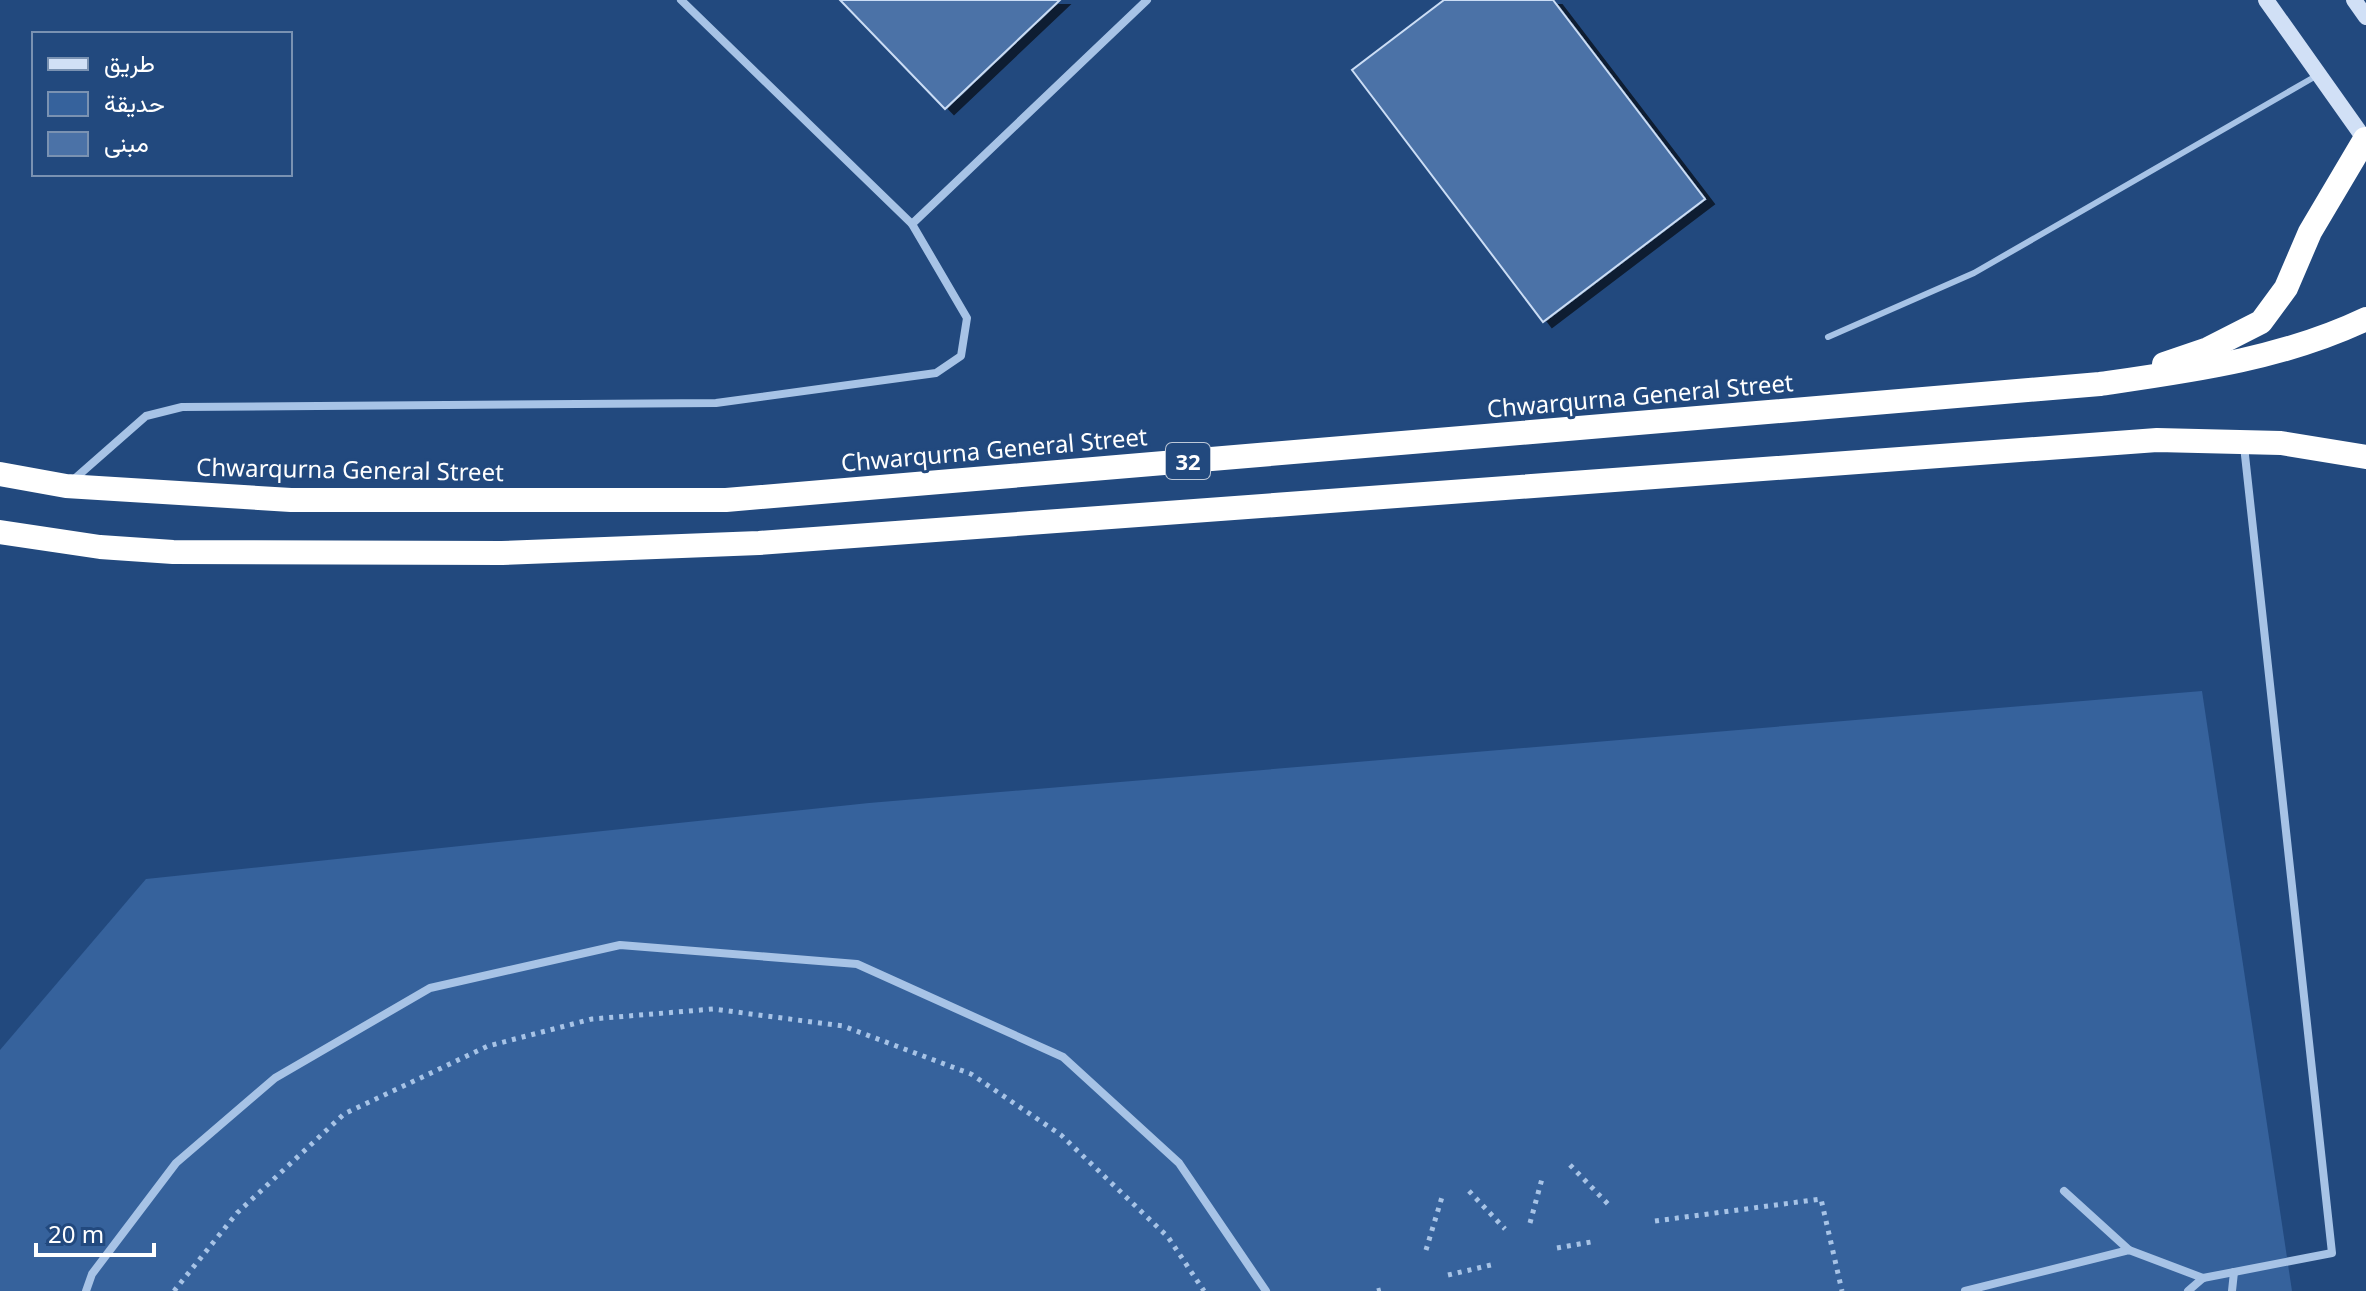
<svg xmlns="http://www.w3.org/2000/svg" width="2366" height="1291" font-family="'Noto Sans',Vazirmatn,sans-serif">
	<style>
		.green { fill: #36629c }
		.building { fill: #4b72a7; stroke: #cbddf5; stroke-width: 2; filter: url(#shadow) }
		.lines { fill: none; stroke-linecap: round; stroke-linejoin: round }
		.path { stroke: #a7c3e6; stroke-width: 5; stroke-dasharray: 4 6; stroke-linecap: butt }
		.lane { stroke: #a7c3e6; stroke-width: 6 }
		.street { stroke: #a7c3e6; stroke-width: 8 }
		.secondary { stroke: #d1e0f6; stroke-width: 16 }
		.highway { stroke: #fff; stroke-width: 24 }
		.labels { text-anchor: middle; dominant-baseline: central; stroke-width: 6; stroke-linejoin: round; paint-order: stroke }
		.shield { fill: #22497e; stroke: #bdc8d8; stroke-width: 2 }
		.shield-label { font-size: 22px; font-weight: bold; fill: #fff }
		.street-label { font-size: 24px; fill: #fff; stroke: #22497e }
	</style>
	<defs>
		<filter id="shadow"><feDropShadow dx="9" dy="5" stdDeviation="0" flood-color="#0009"/></filter>
	</defs>
	<rect width="100%" height="100%" fill="#22497e"/>
	<path class="green" d="M2202 691 2292 1291H0V1050L146 879 869 803Z"/>
	<g class="building">
		<path d="M840 0H1060L945 109Z"/>
		<path d="M1444 0H1553L1705 199 1543 322 1352 70Z"/>
	</g>
	<g class="lines">
		<g class="path">
			<path d="M1570 1165 1608 1204"/>
			<path d="M1469 1191 1505 1229"/>
			<path d="M1655 1221 1821 1199 1842 1291"/>
			<path d="M1530 1223 1543 1175"/>
			<path d="M1557 1248 1591 1242"/>
			<path d="M1426 1250 1442 1197"/>
			<path d="M1448 1275 1491 1265"/>
			<path d="M174 1291 237 1213 344 1114 488 1046 592 1019 713 1009 843 1026 971 1074 1061 1135 1168 1237 1204 1291"/>
			<path d="M1377 1291 1381 1290"/>
		</g>
		<path class="lane" d="M1828 337 1974 273 2316 76"/>
		<g class="street">
			<path d="M912 224 1147 0"/>
			<path d="M72 481 146 416 182 407 716 403 936 373 961 356 967 318 912 224 681 0"/>
			<path d="M2064 1191 2129 1250"/>
			<path d="M86 1291 92 1274 176 1163 275 1078 430 988 620 945 857 964 1063 1057 1179 1163 1266 1291"/>
			<path d="M1965 1291 2129 1250 2203 1278"/>
			<path d="M2188 1291 2203 1278 2332 1253 2244 446"/>
			<path d="M2232 1291 2234 1272"/>
		</g>
		<g class="secondary">
			<path d="M2266 0 2366 141"/>
			<path d="M2354 0 2366 17"/>
		</g>
		<g class="highway">
			<path d="M2164 364 2208 349 2261 322 2286 288 2310 232 2365 139"/>
			<path d="M0 474 66 486 291 500H726L2100 384C2190 371 2282 359 2366 319"/>
			<path d="M0 532 100 547 173 552 502 553 759 543 2157 440 2281 443 2366 457"/>
		</g>
	</g>
	<g class="labels">
		<rect class="shield" x="1166" y="443" width="44" height="36" rx="6"/>
		<g class="shield-label">
			<text x="1188" y="461">32</text>
		</g>
		<g class="street-label">
			<text transform="translate(1640 395) rotate(-5)">Chwarqurna General Street</text>
			<text transform="translate(994 449) rotate(-5)">Chwarqurna General Street</text>
			<text transform="translate(350 469) rotate(1)">Chwarqurna General Street</text>
		</g>
	</g>
	<rect x="32" y="32" width="260" height="144" fill="#22497e" stroke="#7a92b2" stroke-width="2"/>
	<rect x="48" y="58" width="40" height="12" fill="#d1e0f6" stroke="#7a92b2" stroke-width="2"/>
	<text x="104" y="72" font-size="24" fill="#ffffff">طريق</text>
	<rect x="48" y="92" width="40" height="24" fill="#36629c" stroke="#7a92b2" stroke-width="2"/>
	<text x="104" y="112" font-size="24" fill="#ffffff">حديقة</text>
	<rect x="48" y="132" width="40" height="24" fill="#4b72a7" stroke="#7a92b2" stroke-width="2"/>
	<text x="104" y="152" font-size="24" fill="#ffffff">مبنى</text>
	<path d="M36 1243v12h118v-12" fill="none" stroke="#ffffff" stroke-width="4"/>
	<text x="48" y="1243" font-size="24" fill="#ffffff" stroke="#22497e" stroke-width="6" paint-order="stroke">20 m</text>
</svg>
